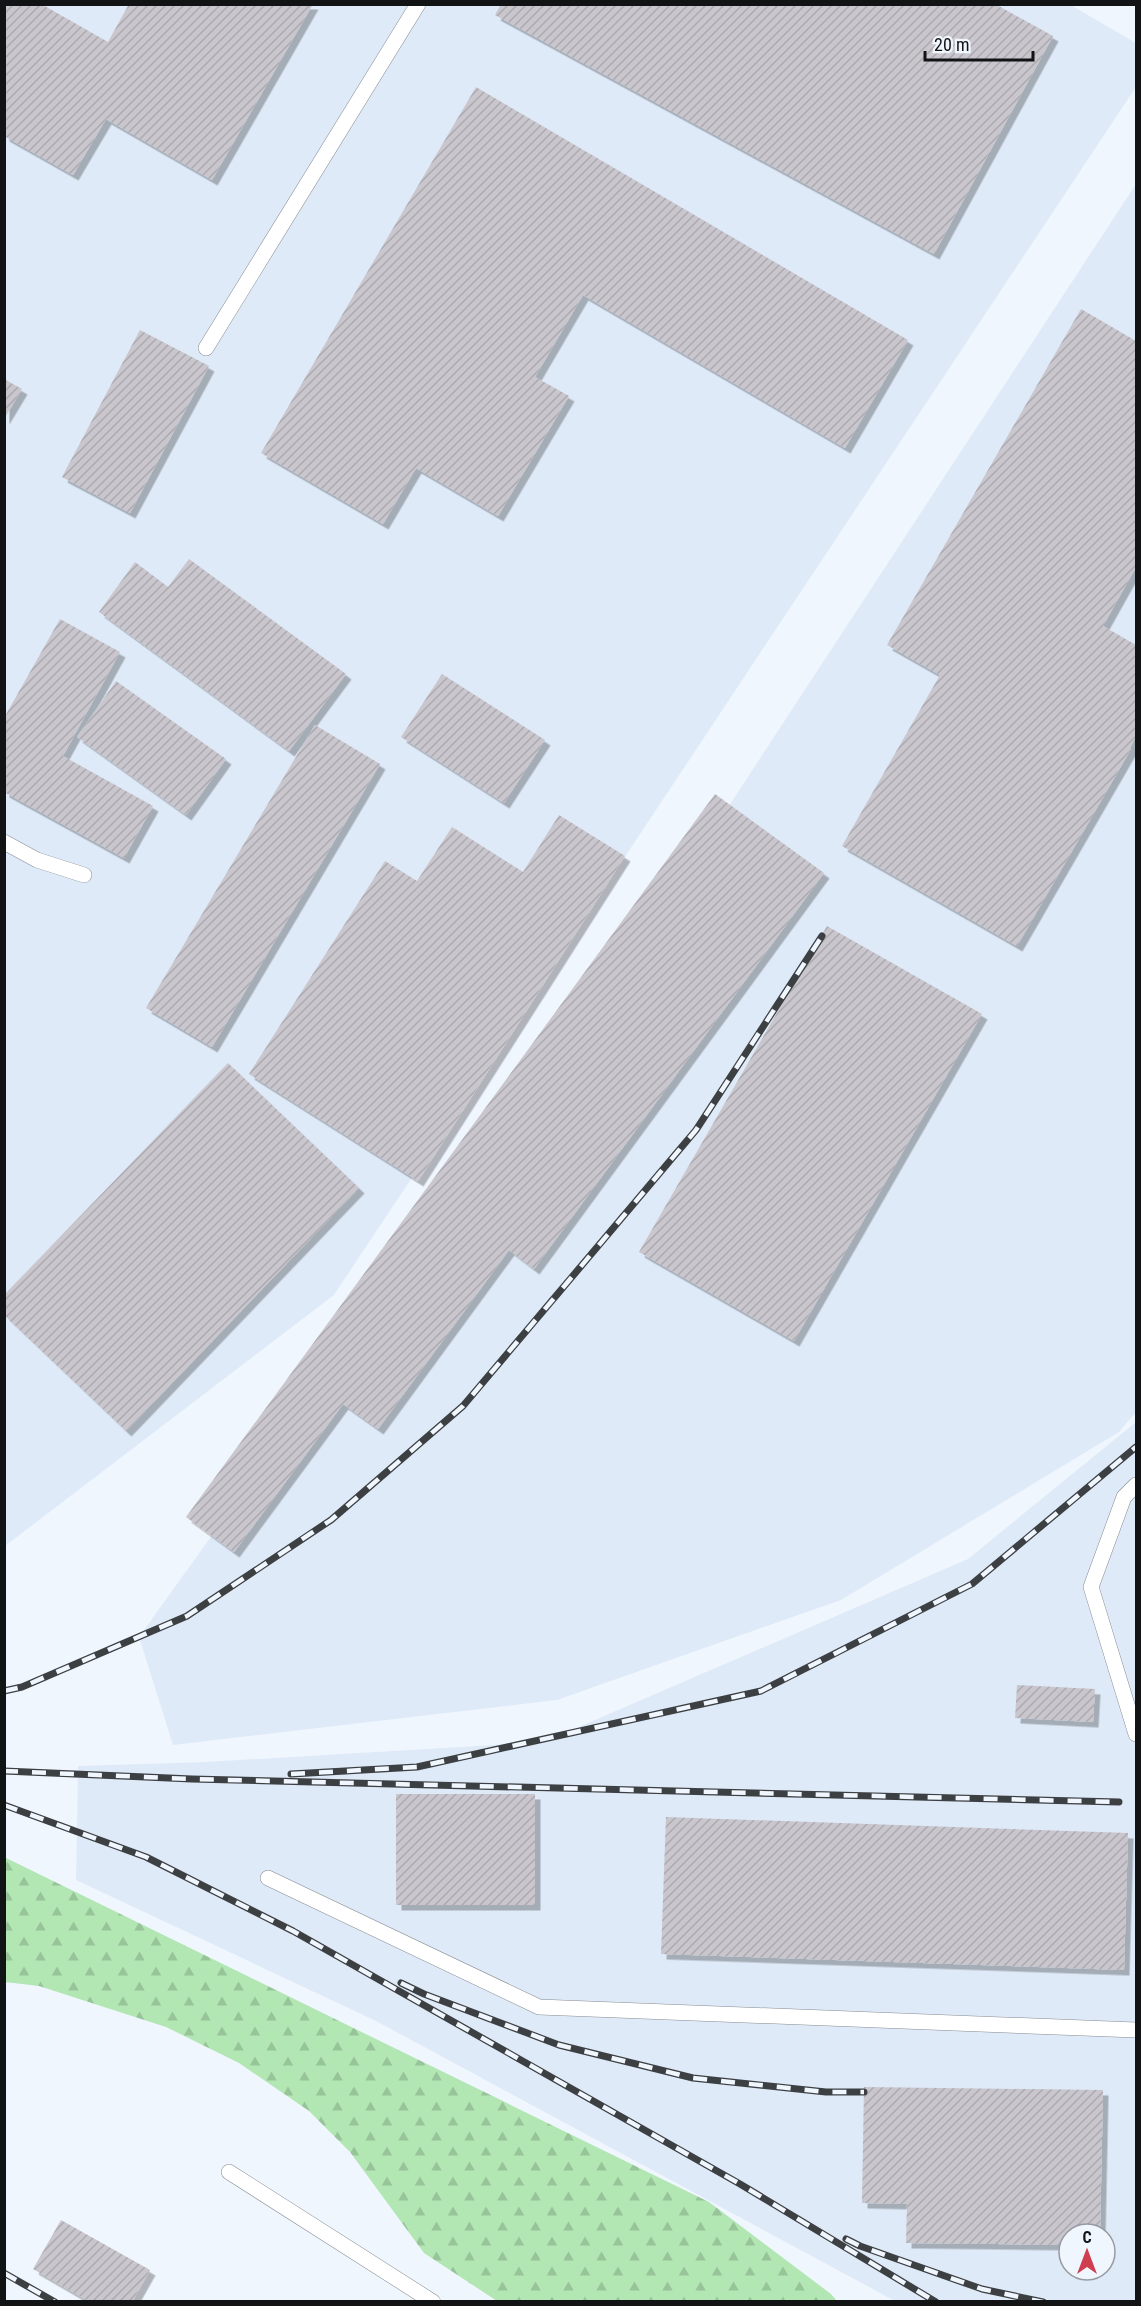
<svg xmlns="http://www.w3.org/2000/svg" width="1141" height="2306" font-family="'Roboto Condensed',sans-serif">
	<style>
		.built { fill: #dfeaf8; fill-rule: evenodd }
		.forest { fill: url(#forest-firs) }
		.building { fill: url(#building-hatch); filter: url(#shadow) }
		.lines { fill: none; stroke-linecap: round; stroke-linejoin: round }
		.service-casing { stroke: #868c92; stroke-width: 16 }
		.service { stroke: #fff; stroke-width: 15 }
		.rail-casing { stroke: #3d4043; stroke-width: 7 }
		.rail { stroke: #f0f6fe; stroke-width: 4.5; stroke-dasharray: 14; stroke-linecap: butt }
	</style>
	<defs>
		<pattern id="forest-firs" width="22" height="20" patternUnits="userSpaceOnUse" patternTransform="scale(1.5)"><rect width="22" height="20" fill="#b2e6b3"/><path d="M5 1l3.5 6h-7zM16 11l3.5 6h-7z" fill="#98c499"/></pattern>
		<pattern id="building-hatch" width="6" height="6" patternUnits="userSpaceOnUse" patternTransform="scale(1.5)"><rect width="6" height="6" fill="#c9c6cd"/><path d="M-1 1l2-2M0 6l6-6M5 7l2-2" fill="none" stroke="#aca9af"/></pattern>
		<filter id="shadow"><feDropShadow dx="5.5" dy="5.5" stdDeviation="0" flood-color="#0004"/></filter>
	</defs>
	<rect width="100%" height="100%" fill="#f0f6fe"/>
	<g class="built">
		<path d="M1069 4 1136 43V87L334 1295 5 1546V5Z"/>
		<path d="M1136 184V1412L1119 1432 841 1600 557 1700 173 1745 139 1637 664 905Z"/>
		<path d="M1136 1422V2301H895L376 2021 76 1880 78 1766 206 1762 544 1742 968 1559ZM1069 2234H1105V2270H1069Z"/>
	</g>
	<path class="forest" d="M4 1857 709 2202 831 2294 837 2301H497L424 2253 350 2152 309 2111 239 2063 166 2027 39 1986 5 1982Z"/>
	<g class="building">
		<path d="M129 4H313L212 180 106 119 73 175 4 136V5H43L108 42Z"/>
		<path d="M501 4H995L1053 36 934 254 495 15Z"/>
		<path d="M476 87 908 340 845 448 583 295 535 377 569 396 498 516 416 468 383 524 261 453Z"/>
		<path d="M1081 309 1136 341V567L1103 626 1136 645V736L1130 748 1131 749 1017 946 842 846 940 675 887 645Z"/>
		<path d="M140 330 209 366 130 513 62 477Z"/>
		<path d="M4 379 22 389 4 419Z"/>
		<path d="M189 559 346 674 289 751 99 612 135 562 168 587Z"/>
		<path d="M60 619 120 652 63 756 153 806 124 858 4 792V718Z"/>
		<path d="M442 674 545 740 504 803 401 737Z"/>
		<path d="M116 681 226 759 186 815 77 737Z"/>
		<path d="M315 725 380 764 212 1047 146 1008Z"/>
		<path d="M715 794 824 873 534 1269 509 1250 378 1429 343 1404 234 1552 186 1517Z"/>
		<path d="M559 815 625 856 418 1181 249 1074 385 861 417 881 452 827 523 872Z"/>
		<path d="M827 926 982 1014 794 1341 639 1252Z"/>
		<path d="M228 1063 359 1188 126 1431 4 1315V1295Z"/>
		<path d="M1017 1685 1095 1689 1093 1722 1015 1718Z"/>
		<rect x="396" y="1794" width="139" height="111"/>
		<path d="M666 1817 1128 1833 1124 1970 661 1954Z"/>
		<path d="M864 2087 1103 2090 1100 2234H1069V2245L906 2243 907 2204 862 2203Z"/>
		<path d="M61 2220 150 2270 132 2302H90L33 2269Z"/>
	</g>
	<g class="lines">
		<g class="service-casing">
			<g id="service">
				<path d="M206 348 418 4"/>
				<path d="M4 842 37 860 84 875"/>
				<path d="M1136 1485 1124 1497 1091 1587 1136 1734"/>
				<path d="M268 1878 539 2007 1136 2030"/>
				<path d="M229 2172 433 2302"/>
			</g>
		</g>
		<use href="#service" class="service"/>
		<g class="rail-casing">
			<g id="rail">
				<path d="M4 1691 22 1687 187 1616 331 1520 463 1406 696 1130 822 936"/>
				<path d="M4 1771 192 1779 1119 1802"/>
				<path d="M291 1774 417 1767 761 1691 972 1584 1136 1447"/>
				<path d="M4 1805 146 1857 293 1931 740 2184 936 2302"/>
				<path d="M401 1983 424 1994 559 2045 693 2078 826 2092H864"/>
				<path d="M846 2239 860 2246 982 2289 1043 2302"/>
				<path d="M4 2273 55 2302"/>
			</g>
		</g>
		<use href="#rail" class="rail"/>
	</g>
	<rect width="1141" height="2306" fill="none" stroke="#111315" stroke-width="12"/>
	<g transform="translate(1087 2252)"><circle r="28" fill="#f0f6fe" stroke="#979ba1" stroke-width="1.5"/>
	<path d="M0-4.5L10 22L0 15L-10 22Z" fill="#d03f50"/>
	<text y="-9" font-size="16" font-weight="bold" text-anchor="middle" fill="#111315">С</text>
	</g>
	<path d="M925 51v9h108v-9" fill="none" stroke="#111315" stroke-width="3"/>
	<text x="934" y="51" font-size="18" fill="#111315" stroke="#f0f6fe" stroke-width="4.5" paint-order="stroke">20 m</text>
</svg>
